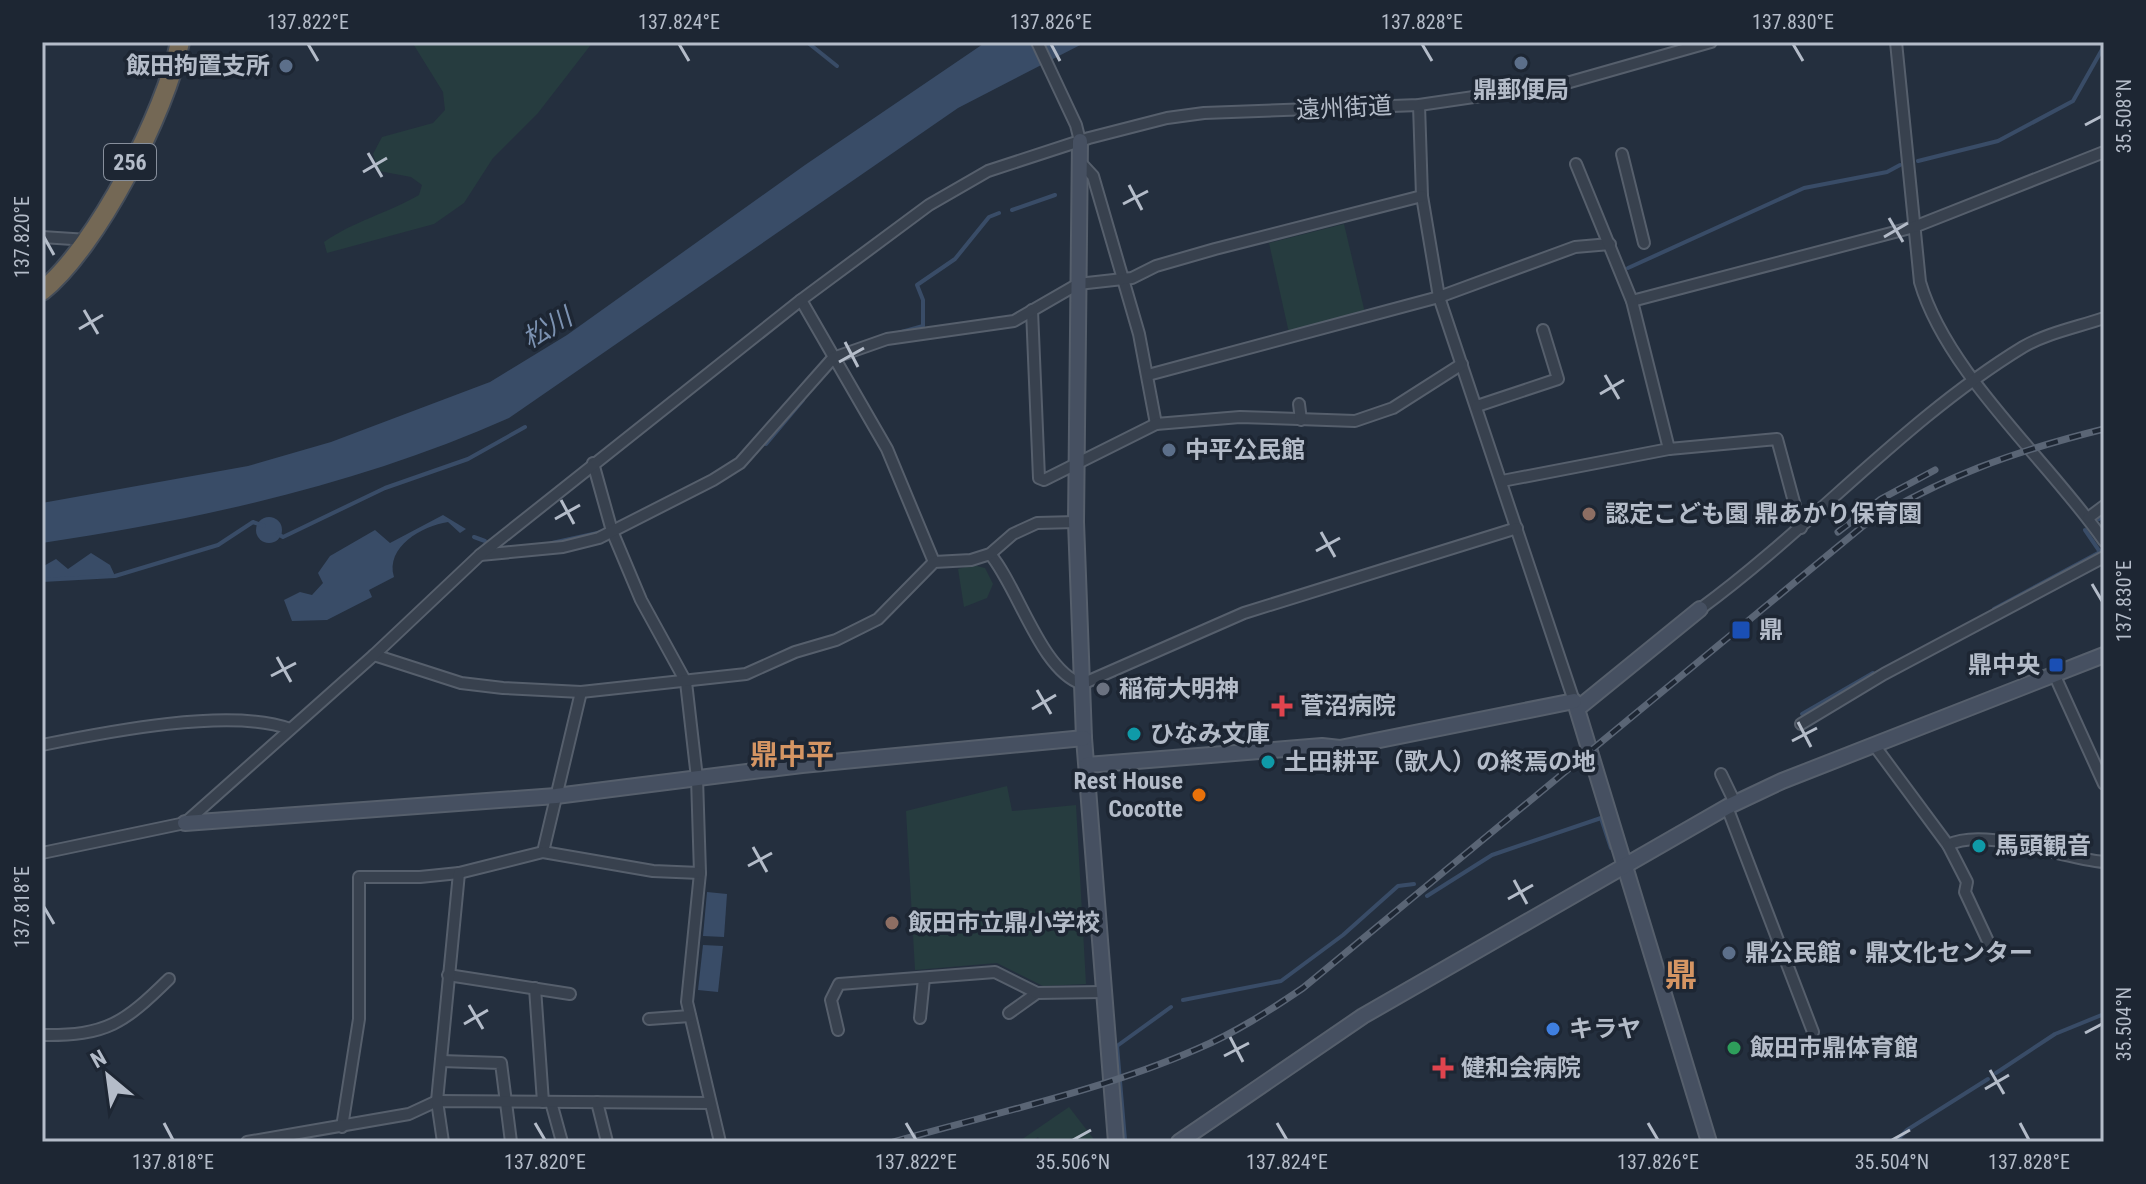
<svg xmlns="http://www.w3.org/2000/svg" width="2146" height="1184" font-family="'Roboto Condensed','Noto Sans JP',sans-serif">
	<style>
		.green { fill: #263c3f }
		.water { fill: #394c67 }
		.lines { fill: none; stroke-linecap: round; stroke-linejoin: round }
		.stream { stroke: #394c67; stroke-width: 4 }
		.street-casing { stroke: #565f6c; stroke-width: 14 }
		.secondary-casing { stroke: #565f6c; stroke-width: 18 }
		.highway-casing { stroke: #434c59; stroke-width: 22 }
		.street { stroke: #38414e; stroke-width: 10 }
		.secondary { stroke: #465061; stroke-width: 14 }
		.highway { stroke: #746855; stroke-width: 18 }
		.rail-casing { stroke: #5a6575; stroke-width: 7 }
		.rail { stroke: #1d2633; stroke-width: 4; stroke-dasharray: 12; stroke-linecap: butt }
		.ticks { fill: none; stroke: #b4bcc9; stroke-width: 3 }
		.service-dot { fill: #5c6f8a; stroke: #1d2633; stroke-width: 3 }
		.education-dot { fill: #8d6e63; stroke: #1d2633; stroke-width: 3 }
		.transit-dot { fill: #1a4fb4; stroke: #1d2633; stroke-width: 3 }
		.worship-dot { fill: #6b7280; stroke: #1d2633; stroke-width: 3 }
		.health-dot { fill: #e0444e; stroke: #1d2633; stroke-width: 3 }
		.culture-dot { fill: #0f9aa8; stroke: #1d2633; stroke-width: 3 }
		.food-dot { fill: #e8710a; stroke: #1d2633; stroke-width: 3 }
		.shop-dot { fill: #3f7fe0; stroke: #1d2633; stroke-width: 3 }
		.leisure-dot { fill: #2e9e5b; stroke: #1d2633; stroke-width: 3 }
		.labels { text-anchor: middle; dominant-baseline: central; stroke-width: 7; stroke-linejoin: round; paint-order: stroke }
		.shield { fill: #1d2633; stroke: #878f9c; stroke-width: 2 }
		.shield-label { font-size: 22px; font-weight: bold; fill: #b4bcc9 }
		.poi-label { font-size: 24px; font-weight: bold; fill: #b4bcc9; stroke: #1d2633; text-anchor: start }
		.street-label { font-size: 24px; fill: #b4bcc9; stroke: #1d2633 }
		.water-label { font-size: 26px; font-style: italic; fill: #7c92b1; stroke: #1d2633 }
		.quarter-label { font-size: 28px; font-weight: bold; fill: #d59563; stroke: #1d2633 }
		.district-label { font-size: 32px; font-weight: bold; fill: #d59563; stroke: #1d2633 }
		.neatline { fill: none; stroke: #b4bcc9; stroke-width: 3 }
		.ticks-label { font-size: 20px; text-anchor: middle; fill: #b4bcc9 }
	</style>
	<rect width="100%" height="100%" fill="#242f3e"/>
	<g class="green">
		<path d="M412 42H593L538 113 493 158 464 203 434 224 327 253 324 242C354 221 388 213 419 195L422 185 411 177 379 171 373 154 382 137 433 123 445 110 443 92Z"/>
		<path d="M1344 224 1365 313 1289 333 1269 243Z"/>
		<path d="M973 565 985 568 993 584 987 598 964 607 958 569Z"/>
		<path d="M1007 786 1012 811 1076 805 1086 984 1043 986 997 963 915 970 906 811Z"/>
		<path d="M1069 1107 1096 1142H1041L1038 1137 1031 1142H1018Z"/>
	</g>
	<g class="water">
		<path d="M986 42H1086L958 108 509 418C361 484 202 519 42 543V503L248 466 331 442 490 382 567 335 805 165Z"/>
		<path d="M443 515 466 529 460 533 448 522C422 526 385 547 394 577L369 590 372 597 327 620 292 621 284 600 300 592 312 595 323 583 318 573 330 556 375 530 390 543Z"/>
		<circle cx="269" cy="530" r="13"/>
		<path d="M91 553 110 565 115 576 42 580V567L56 559 68 569Z"/>
		<path d="M707 892 727 894 724 937 703 936Z"/>
		<path d="M703 945 723 946 718 992 698 990Z"/>
	</g>
	<g class="lines">
		<g class="stream">
			<path d="M807 42 837 66"/>
			<path d="M1918 161 1998 141 2073 101 2104 46"/>
			<path d="M1012 210 1055 195"/>
			<path d="M1628 268 1804 188 1887 172 1900 165"/>
			<path d="M898 333 923 326V300L917 285 955 259 989 217 999 213"/>
			<path d="M766 444 803 400"/>
			<path d="M2099 519 2104 515"/>
			<path d="M278 534 283 537 385 488 468 459 525 427"/>
			<path d="M474 537 485 541"/>
			<path d="M552 543 602 532"/>
			<path d="M42 580 115 576 218 545 253 522 264 526"/>
			<path d="M1994 609 2100 552 2085 530"/>
			<path d="M1802 714 1873 673"/>
			<path d="M1427 896 1492 855 1601 818 1611 848"/>
			<path d="M1183 1000 1281 981 1343 935 1398 886 1414 884"/>
			<path d="M1996 1073 2055 1034 2104 1014"/>
			<path d="M1125 1140 1117 1046 1171 1007"/>
			<path d="M1895 1142 1907 1130 1988 1079"/>
		</g>
		<g class="street-casing">
			<g id="street">
				<path d="M1037 42 1076 125 1080 141"/>
				<path d="M1896 42 1920 282C1947 374 2049 461 2104 541"/>
				<path d="M1419 105 1422 196 1439 297 1576 707"/>
				<path d="M1622 154 1644 243"/>
				<path d="M1080 162 1093 176 1139 334 1156 424"/>
				<path d="M42 237 88 240"/>
				<path d="M801 300 887 449 934 562"/>
				<path d="M1632 301 1914 227 2104 152"/>
				<path d="M1032 310 1039 478 1044 480 1156 424 1240 417 1355 421 1393 408 1462 364"/>
				<path d="M1148 375 1439 297 1575 247 1610 244"/>
				<path d="M1299 404 1301 420"/>
				<path d="M1477 406 1558 379 1543 330"/>
				<path d="M1669 449 1777 439 1801 528"/>
				<path d="M593 463 612 531 641 600 686 682 697 778 700 873 687 1002 720 1142"/>
				<path d="M1502 481 1669 449 1632 301 1576 164"/>
				<path d="M2088 518 2104 506"/>
				<path d="M990 554C1018 587 1041 671 1082 684L1244 613 1517 528"/>
				<path d="M480 555 563 547 599 538 713 480 740 463 833 358 887 339 1014 321 1078 284 1132 278 1156 266 1215 249 1422 196"/>
				<path d="M1700 609C1812 527 1905 419 2023 347 2047 333 2078 327 2104 318"/>
				<path d="M374 655 461 683 503 688 581 692 746 674 795 652 836 640 878 619 934 562 971 560 990 554 1013 534 1037 523 1076 522"/>
				<path d="M2054 674 2104 784"/>
				<path d="M1801 724 1884 674 2104 557"/>
				<path d="M42 745C106 732 231 707 290 729"/>
				<path d="M1874 745 1948 845C1985 826 2062 859 2104 862"/>
				<path d="M1721 774 1735 803"/>
				<path d="M1727 807 1813 1032"/>
				<path d="M1948 845 1967 882 1965 892 1993 952"/>
				<path d="M543 852 581 692"/>
				<path d="M42 853 185 823 374 655 480 555 801 300 929 205 988 171 1089 138 1167 118 1204 113 1419 105 1563 84 1711 42"/>
				<path d="M448 975 570 994"/>
				<path d="M535 988 543 1102"/>
				<path d="M1009 1013 1037 993"/>
				<path d="M920 1018 924 978"/>
				<path d="M649 1019 690 1016"/>
				<path d="M838 1030 831 1000 839 984 995 972 1037 993 1102 992"/>
				<path d="M42 1035C107 1036 124 1023 169 979"/>
				<path d="M441 1061 501 1063 511 1142"/>
				<path d="M551 1102 562 1142"/>
				<path d="M597 1102 607 1142"/>
				<path d="M342 1127 359 1019V877H420L459 873 543 852 653 871 700 873"/>
				<path d="M247 1142 409 1114 437 1101 710 1103"/>
				<path d="M443 1142 437 1101 459 873"/>
			</g>
		</g>
		<g class="secondary-casing">
			<g id="secondary">
				<path d="M1080 141 1076 522 1084 738 1116 1142"/>
				<path d="M1700 609 1577 709 1709 1142"/>
				<path d="M1087 765 1322 746 1340 748 1574 701"/>
				<path d="M185 823 556 796 802 765 1084 738"/>
				<path d="M1179 1142 1363 1016 1727 807 1782 781 2104 655"/>
			</g>
		</g>
		<g class="highway-casing">
			<path id="highway" d="M42 291C97 247 166 111 180 42"/>
		</g>
		<use href="#street" class="street"/>
		<use href="#secondary" class="secondary"/>
		<use href="#highway" class="highway"/>
		<g class="rail-casing">
			<g id="rail">
				<path d="M1838 532 1881 499 1935 470"/>
				<path d="M893 1142C994 1113 1101 1091 1197 1049 1235 1033 1269 1011 1303 988L1863 526C1941 477 2015 451 2104 429"/>
			</g>
		</g>
		<use href="#rail" class="rail"/>
	</g>
	<path class="ticks" d="M308 44 318 61M679 44 689 61M1051 44 1060 61M1422 44 1432 61M1793 44 1803 61M2085 125 2102 116M368 153 382 177M363 172 387 158M1129 185 1142 210M1123 204 1148 191M1889 218 1903 242M44 237 54 255M1884 237 1908 223M84 310 98 334M79 329 103 315M845 342 858 367M839 362 864 348M1605 375 1619 399M1600 394 1624 380M561 500 574 524M555 519 580 505M1321 532 1335 557M1316 551 1340 538M2092 584 2102 601M277 657 291 682M271 676 296 663M1037 690 1051 714M1032 709 1056 695M1798 722 1811 747M1792 741 1817 728M753 847 767 872M748 866 772 853M1514 880 1527 904M1508 899 1533 885M44 907 54 924M469 1005 483 1029M464 1024 488 1010M2085 1033 2102 1024M1230 1037 1243 1062M1224 1056 1249 1043M1990 1070 2004 1094M1985 1089 2009 1075M164 1123 173 1140M535 1123 545 1140M906 1123 916 1140M1277 1123 1287 1140M1648 1123 1658 1140M2020 1123 2029 1140M1073 1140 1091 1130M1892 1140 1910 1130"/>
	<g class="service-dot">
		<circle cx="1521" cy="63" r="8"/>
		<circle cx="286" cy="66" r="8"/>
		<circle cx="1169" cy="450" r="8"/>
		<circle cx="1729" cy="953" r="8"/>
	</g>
	<g class="education-dot">
		<circle cx="1589" cy="514" r="8"/>
		<circle cx="892" cy="923" r="8"/>
	</g>
	<g class="transit-dot">
		<rect x="1731" y="620" width="20" height="20" rx="4"/>
		<rect x="2048" y="657" width="16" height="16" rx="4"/>
	</g>
	<circle class="worship-dot" cx="1103" cy="689" r="8"/>
	<g class="health-dot">
		<path d="M1278 694h8v8h8v8h-8v8h-8v-8h-8v-8h8z"/>
		<path d="M1439 1056h8v8h8v8h-8v8h-8v-8h-8v-8h8z"/>
	</g>
	<g class="culture-dot">
		<circle cx="1134" cy="734" r="8"/>
		<circle cx="1268" cy="762" r="8"/>
		<circle cx="1979" cy="846" r="8"/>
	</g>
	<circle class="food-dot" cx="1199" cy="795" r="8"/>
	<circle class="shop-dot" cx="1553" cy="1029" r="8"/>
	<circle class="leisure-dot" cx="1734" cy="1048" r="8"/>
	<g class="labels">
		<rect class="shield" x="104" y="144" width="52" height="36" rx="6"/>
		<g class="shield-label">
			<text x="130" y="162">256</text>
		</g>
		<g class="poi-label">
			<text x="270" y="66" text-anchor="end">飯田拘置支所</text>
			<text x="1521" y="90" text-anchor="middle">鼎郵便局</text>
			<text x="1185" y="450">中平公民館</text>
			<text x="1605" y="514">認定こども園 鼎あかり保育園</text>
			<text x="1759" y="630">鼎</text>
			<text x="2040" y="665" text-anchor="end">鼎中央</text>
			<text x="1119" y="689">稲荷大明神</text>
			<text x="1300" y="706">菅沼病院</text>
			<text x="1150" y="734">ひなみ文庫</text>
			<text x="1284" y="762">土田耕平（歌人）の終焉の地</text>
			<text x="1183" y="781" text-anchor="end">Rest House<tspan x="1183" dy="28">Cocotte</tspan></text>
			<text x="1995" y="846">馬頭観音</text>
			<text x="908" y="923">飯田市立鼎小学校</text>
			<text x="1745" y="953">鼎公民館・鼎文化センター</text>
			<text x="1569" y="1029">キラヤ</text>
			<text x="1750" y="1048">飯田市鼎体育館</text>
			<text x="1461" y="1068">健和会病院</text>
		</g>
		<g class="street-label">
			<text transform="translate(1344 108) rotate(-3)">遠州街道</text>
		</g>
		<g class="water-label">
			<text transform="translate(547 328) rotate(-31)">松川</text>
		</g>
		<g class="quarter-label">
			<text x="792" y="754">鼎中平</text>
		</g>
		<g class="district-label">
			<text x="1681" y="975">鼎</text>
		</g>
	</g>
	<rect width="2146" height="1184" fill="none" stroke="#1d2633" stroke-width="88"/>
	<g transform="translate(108 1076) rotate(331)" stroke="#1d2633" stroke-width="6" paint-order="stroke">
	<path d="M0-6L14 30L0 20L-14 30Z" fill="#b4bcc9"/>
	<text y="-12" font-size="22" font-weight="bold" text-anchor="middle" fill="#b4bcc9">N</text>
	</g>
	<rect x="44" y="44" width="2058" height="1096" class="neatline"/>
	<g class="ticks-label">
		<text x="308" y="29">137.822°E</text>
		<text x="679" y="29">137.824°E</text>
		<text x="1051" y="29">137.826°E</text>
		<text x="1422" y="29">137.828°E</text>
		<text x="1793" y="29">137.830°E</text>
		<text transform="translate(2124 116) rotate(-90)" y="7">35.508°N</text>
		<text transform="translate(22 237) rotate(-90)" y="7">137.820°E</text>
		<text transform="translate(2124 601) rotate(-90)" y="7">137.830°E</text>
		<text transform="translate(22 907) rotate(-90)" y="7">137.818°E</text>
		<text transform="translate(2124 1024) rotate(-90)" y="7">35.504°N</text>
		<text x="173" y="1169">137.818°E</text>
		<text x="545" y="1169">137.820°E</text>
		<text x="916" y="1169">137.822°E</text>
		<text x="1073" y="1169">35.506°N</text>
		<text x="1287" y="1169">137.824°E</text>
		<text x="1658" y="1169">137.826°E</text>
		<text x="1892" y="1169">35.504°N</text>
		<text x="2029" y="1169">137.828°E</text>
	</g>
</svg>
